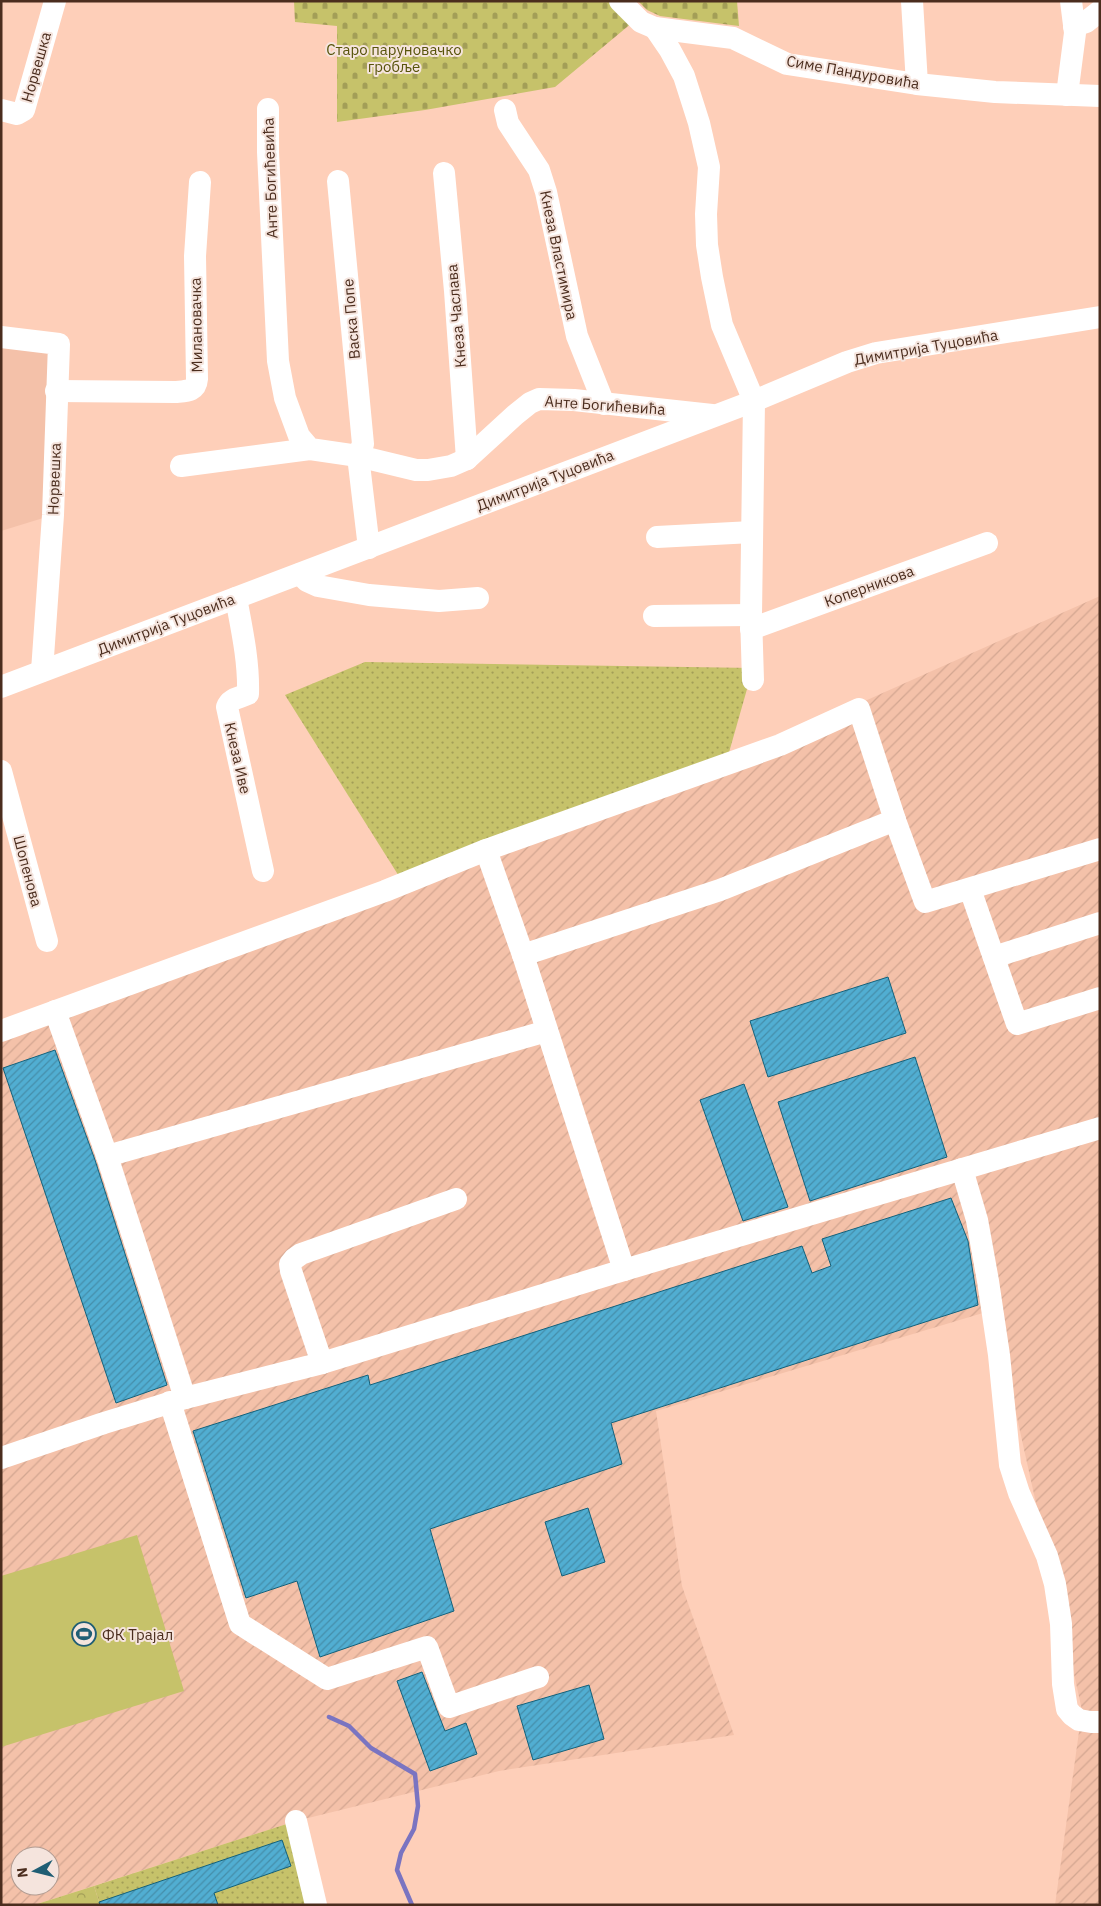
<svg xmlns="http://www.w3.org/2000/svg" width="1101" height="1906" font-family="'IBM Plex Sans',sans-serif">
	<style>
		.built { fill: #f4c1a9 }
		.industrial { fill: url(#industrial-furrows); fill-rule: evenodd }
		.grass { fill: url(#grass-dots) }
		.forest { fill: url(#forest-crowns) }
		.cemetery { fill: url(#cemetery-stones) }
		.pitch { fill: #c6c26a }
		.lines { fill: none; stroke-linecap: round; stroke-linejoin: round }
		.stream { stroke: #7a74c1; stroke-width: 4.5 }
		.building { fill: url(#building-hatch); stroke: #13617b }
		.minor { stroke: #fff; stroke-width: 22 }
		.labels { text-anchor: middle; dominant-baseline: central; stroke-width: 4; stroke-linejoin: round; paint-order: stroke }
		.park-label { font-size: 15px; fill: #58540b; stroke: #f5e4dd }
		.street-label { font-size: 15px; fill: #4b2d1e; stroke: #f5e4dd }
		.poi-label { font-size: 15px; fill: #4b2d1e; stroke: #f5e4dd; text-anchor: start }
	</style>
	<defs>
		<pattern id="industrial-furrows" width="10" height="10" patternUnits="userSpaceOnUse" patternTransform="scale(1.25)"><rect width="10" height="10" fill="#f4c1a9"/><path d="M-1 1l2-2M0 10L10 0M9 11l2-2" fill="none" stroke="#d3a691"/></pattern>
		<pattern id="grass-dots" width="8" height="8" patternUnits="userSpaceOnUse" patternTransform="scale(1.25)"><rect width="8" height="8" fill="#c6c26a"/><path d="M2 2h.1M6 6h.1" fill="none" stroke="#a39e57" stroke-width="1.8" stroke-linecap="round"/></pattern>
		<pattern id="forest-crowns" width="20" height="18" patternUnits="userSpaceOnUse" patternTransform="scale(1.25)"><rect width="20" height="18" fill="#c6c26a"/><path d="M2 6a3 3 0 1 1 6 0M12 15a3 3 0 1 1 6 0" fill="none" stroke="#a39e57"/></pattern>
		<pattern id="cemetery-stones" width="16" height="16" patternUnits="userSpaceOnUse" patternTransform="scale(1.25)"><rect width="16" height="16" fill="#c6c26a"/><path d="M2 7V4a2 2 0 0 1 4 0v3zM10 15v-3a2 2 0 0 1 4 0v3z" fill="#a39e57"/></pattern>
		<pattern id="building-hatch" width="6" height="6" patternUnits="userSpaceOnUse" patternTransform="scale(1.25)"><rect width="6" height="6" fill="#51aed2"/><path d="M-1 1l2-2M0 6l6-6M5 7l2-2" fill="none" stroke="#458eaa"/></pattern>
	</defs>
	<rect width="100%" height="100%" fill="#fecfb9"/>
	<path class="built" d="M1 337 59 344 53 515 1 531Z"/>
	<path class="industrial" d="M1100 596V1905H1055L1082 1710 993 1310 656 1411 682 1586 734 1735 499 1771 296 1821 34 1905H1V1031L726 763ZM20 1856H50V1886H20Z"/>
	<g class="grass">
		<path d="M365 662 753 668 726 763 402 881 285 695Z"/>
		<path d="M296 1821 316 1905H100L94 1886Z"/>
	</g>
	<path class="forest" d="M94 1886 100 1905H34Z"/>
	<g class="cemetery">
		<path d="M294 1H612L633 22 555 87 425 110 337 122V26L295 22Z"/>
		<path d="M638 1H737L739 26 660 16 647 10Z"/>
	</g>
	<path class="pitch" d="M137 1535 184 1691 1 1747V1576Z"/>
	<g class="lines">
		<path class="stream" d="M329 1717 349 1726 371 1748 415 1774 418 1806 414 1829 401 1853 397 1870 412 1905"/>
	</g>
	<g class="building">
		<path d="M888 977 906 1033 768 1077 750 1021Z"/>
		<path d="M55 1050 95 1160 167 1385 116 1403 3 1068Z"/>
		<path d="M915 1057 947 1157 810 1201 778 1102Z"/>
		<path d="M744 1084 788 1207 743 1221 700 1100Z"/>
		<path d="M951 1198 968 1241 978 1305 611 1423 622 1464 430 1529 454 1611 320 1657 297 1581 246 1598 193 1431 368 1375 370 1385 802 1246 812 1273 831 1266 822 1239Z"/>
		<path d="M588 1508 605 1562 562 1576 545 1522Z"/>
		<path d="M422 1672 445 1731 466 1723 477 1754 430 1771 397 1681Z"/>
		<path d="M589 1685 604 1739 533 1760 517 1706Z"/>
		<path d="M282 1840 291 1866 214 1893 218 1905H100L99 1902Z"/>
	</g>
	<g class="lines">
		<g class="minor">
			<path d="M620 1 641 22 655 28 733 38 787 64 917 84 995 92 1100 96"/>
			<path d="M912 1 917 84"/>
			<path d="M1074 26 1086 22 1100 11"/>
			<path d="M655 28 670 50 684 76 699 123 709 167 706 214 707 245 712 277 722 325 754 401 751 615 753 680"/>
			<path d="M1067 95 1075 33 1071 1"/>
			<path d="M268 109V152L278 361 285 398 299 436 310 449 358 456 416 470H428L451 466 467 459 515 415 530 403 539 399 574 400 712 415"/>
			<path d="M1 110 17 114 24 110 55 1"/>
			<path d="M505 110 508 123 539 170 546 192 577 336 604 404"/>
			<path d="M444 173 455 291 467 459"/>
			<path d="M338 181 363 444 358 456"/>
			<path d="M1 337 59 344 53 515 42 671"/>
			<path d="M56 391 175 392C186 391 196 392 197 379L195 256 200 182"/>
			<path d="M358 456 369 548"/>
			<path d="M181 466 310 449"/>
			<path d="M657 537 752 532"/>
			<path d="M300 574 307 581 318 586 369 595 439 601 478 598"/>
			<path d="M236 598C242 630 249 662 248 694 240 698 230 698 227 707L263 871"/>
			<path d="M654 616 751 615"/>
			<path d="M751 629 987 543"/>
			<path d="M1 687 754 401 847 362 876 353 1100 317"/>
			<path d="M1 771 47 941"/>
			<path d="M895 820 925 902 1100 849"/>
			<path d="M486 850 523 955 624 1270"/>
			<path d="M970 889 1017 1024 1100 998"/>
			<path d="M994 957 1100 923"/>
			<path d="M55 1011 107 1156 185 1398"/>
			<path d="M1 1031 385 891 486 850 780 745 859 709 895 820 720 890 523 955"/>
			<path d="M107 1156 547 1031"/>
			<path d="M962 1169 977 1220 988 1281 999 1355 1010 1465 1019 1493 1047 1556 1055 1584 1061 1624 1063 1684 1067 1709 1072 1715 1079 1720 1091 1722H1100"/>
			<path d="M322 1363 291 1271 290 1264 294 1259 301 1254 456 1199"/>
			<path d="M170 1402 240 1624 327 1679 427 1647 449 1707 538 1677"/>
			<path d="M1 1458 104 1423 185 1398 322 1363 614 1273 1100 1128"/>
			<path d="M296 1821 316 1905"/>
		</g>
	</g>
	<defs>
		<g id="stadium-ring" transform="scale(1.25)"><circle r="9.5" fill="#f5e4dd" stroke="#205e74" stroke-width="1.5"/><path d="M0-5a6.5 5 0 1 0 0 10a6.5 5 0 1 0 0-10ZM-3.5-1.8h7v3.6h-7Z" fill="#205e74"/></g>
	</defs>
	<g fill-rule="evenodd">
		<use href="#stadium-ring" x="84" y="1634"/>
	</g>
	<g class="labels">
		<g class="park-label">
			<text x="394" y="49">Старо паруновачко<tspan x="394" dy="17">гробље</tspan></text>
		</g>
		<g class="street-label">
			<text transform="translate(36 67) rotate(-74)">Норвешка</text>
			<text transform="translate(853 72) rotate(10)">Симе Пандуровића</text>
			<text transform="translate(270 178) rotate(-92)">Анте Богићевића</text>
			<text transform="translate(559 255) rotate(78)">Кнеза Властимира</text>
			<text transform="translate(456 316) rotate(-95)">Кнеза Часлава</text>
			<text transform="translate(351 319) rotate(-95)">Васка Попе</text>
			<text transform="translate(196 325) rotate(-91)">Милановачка</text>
			<text transform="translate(926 347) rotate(-10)">Димитрија Туцовића</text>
			<text transform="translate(605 405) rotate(4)">Анте Богићевића</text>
			<text transform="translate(54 479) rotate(-88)">Норвешка</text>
			<text transform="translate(545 480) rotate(-21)">Димитрија Туцовића</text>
			<text transform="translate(869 586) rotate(-20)">Коперникова</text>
			<text transform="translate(166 624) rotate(-21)">Димитрија Туцовића</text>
			<text transform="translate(238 758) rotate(77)">Кнеза Иве</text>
			<text transform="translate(28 871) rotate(75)">Шопенова</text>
		</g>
		<g class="poi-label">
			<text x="102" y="1634">ФК Трајал</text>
		</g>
	</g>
	<rect width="1101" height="1906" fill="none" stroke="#4b2d1e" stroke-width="5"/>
	<g transform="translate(35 1871) rotate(263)"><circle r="24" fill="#f5e4dd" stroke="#b19b91"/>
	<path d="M0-4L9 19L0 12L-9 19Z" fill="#205e74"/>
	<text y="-8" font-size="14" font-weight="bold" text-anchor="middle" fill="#4b2d1e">N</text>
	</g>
</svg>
